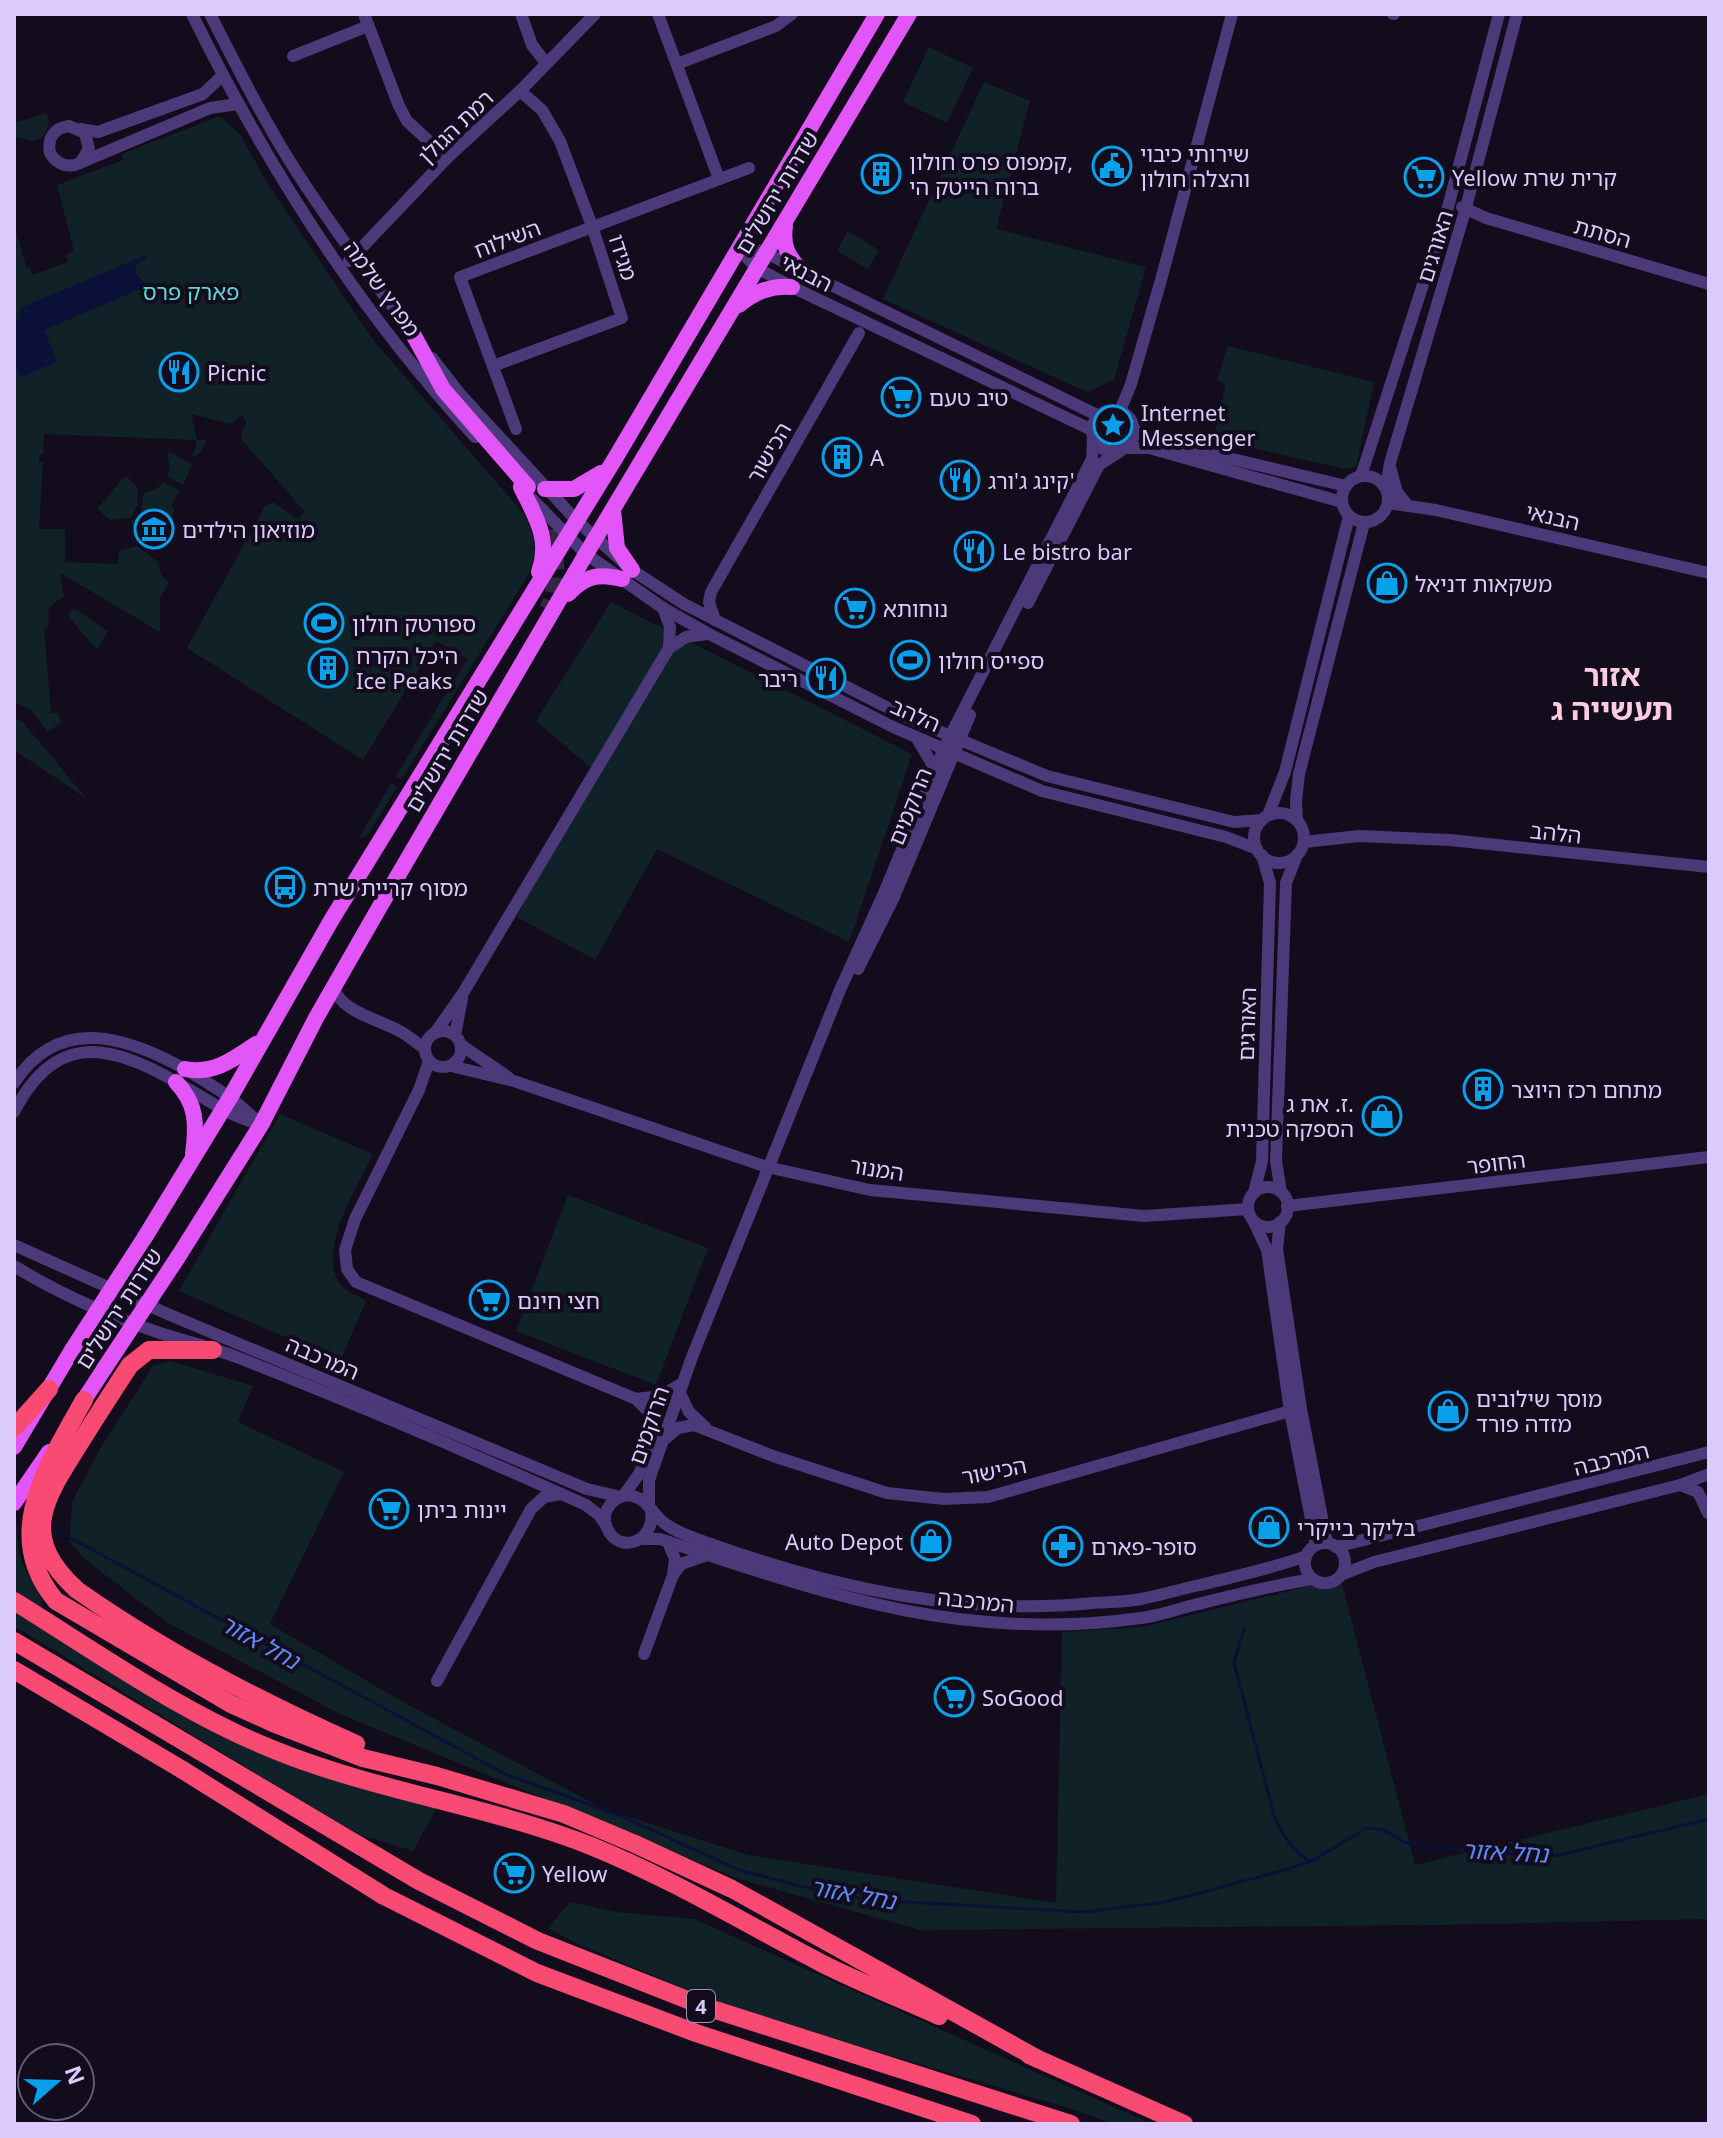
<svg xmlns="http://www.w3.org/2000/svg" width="1723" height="2138" font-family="'Noto Sans','Noto Sans Hebrew',sans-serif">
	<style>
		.green { fill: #102227 }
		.water { fill: #0a1038 }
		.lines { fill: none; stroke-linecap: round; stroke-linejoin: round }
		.stream { stroke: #0a1038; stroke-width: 3 }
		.major-tunnel { stroke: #31283f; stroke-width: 16; stroke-dasharray: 16 8; stroke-linecap: butt }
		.minor { stroke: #4b397a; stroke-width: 12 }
		.major { stroke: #e255f9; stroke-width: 16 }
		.highway { stroke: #f94a74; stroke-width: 18 }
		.major-bridge { stroke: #e255f9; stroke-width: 16 }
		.labels { text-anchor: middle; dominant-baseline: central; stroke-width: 8; stroke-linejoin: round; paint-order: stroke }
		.shield { fill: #130c1d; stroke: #a091ba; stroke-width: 2 }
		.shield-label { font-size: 20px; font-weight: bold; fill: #dccafd }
		.street-label { font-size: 22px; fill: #dccafd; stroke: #130c1d }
		.poi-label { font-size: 22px; fill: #dccafd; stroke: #130c1d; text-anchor: start }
		.park-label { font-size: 22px; fill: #5ad9d7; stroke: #130c1d }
		.water-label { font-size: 24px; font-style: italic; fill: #5c8bf9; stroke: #130c1d }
		.district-label { font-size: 30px; font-weight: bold; fill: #fdcce0; stroke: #130c1d }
	</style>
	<rect width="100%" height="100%" fill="#130c1d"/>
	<g class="green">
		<path d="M929 47 973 68 947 123 903 102Z"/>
		<path d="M984 82 1030 101 996 229 1146 267 1114 380 1087 392 883 299Z"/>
		<path d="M47 113 49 125 42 138 31 141 14 136V123Z"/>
		<path d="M220 116 240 134 266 181 374 341 523 513C535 536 538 549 529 574L401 780 396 776 467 659 436 641 363 760 187 648 265 506 273 502 298 519 305 512 242 440V431L247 422 242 415 230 424 191 414 197 440H207C203 447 200 457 191 457L196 447V440L44 434 43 454 39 455V462H43L39 529H65V562L118 564 119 551 137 546 157 561 162 576 169 582 160 598V632L60 573 64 597 54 603 48 611 49 627 44 628 51 713H58L61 722 48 732 31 710 14 702V225L27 268 30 267 32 275 68 262 66 254 74 251 57 185 123 160 122 154Z"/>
		<path d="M848 231 879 250 868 269 837 251Z"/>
		<path d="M1228 346 1374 382 1356 467 1345 469 1213 439 1226 383 1217 380Z"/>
		<path d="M170 452 192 464 183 485 167 476 170 465 167 454Z"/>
		<path d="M124 477H128L138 489 137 506 130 518 110 520 97 509Z"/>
		<path d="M164 482 179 491 171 506 175 510 153 551 140 539 131 522 141 513 144 493 156 489Z"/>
		<path d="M611 602 912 754 849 942 657 849 595 960 517 917 591 768 536 721Z"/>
		<path d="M71 610H77L108 631 97 650 69 617Z"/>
		<path d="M14 718 22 721 87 799 14 750Z"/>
		<path d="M391 783 397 787 367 836 359 838Z"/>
		<path d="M280 1114 373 1154C358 1186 316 1250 340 1284 345 1291 359 1296 366 1301L340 1361 179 1291Z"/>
		<path d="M568 1195 708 1248 656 1385 516 1331Z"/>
		<path d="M170 1361 253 1386 238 1422 344 1472 270 1624 403 1702 604 1809 748 1855 1056 1903 1062 1632 1142 1627 1310 1586 1326 1588 1342 1584 1415 1865 1709 1794V1919L1435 1925 920 1930 739 1879 340 1714 168 1623 82 1557 70 1542 72 1502 101 1447 153 1366Z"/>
		<path d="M16 1522C18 1533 17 1545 20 1555 24 1575 43 1591 43 1611L14 1593Z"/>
		<path d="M14 1611 244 1744 437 1807 413 1851 361 1835 315 1809 14 1626Z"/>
		<path d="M570 1902 615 1912 694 1919 1152 2124H1114L1069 2108 858 2046 696 1994 574 1942 548 1928Z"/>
	</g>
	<path class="water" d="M146 255 147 258 137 264C132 277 143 278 147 286L44 330 57 362 21 377 14 363V316L19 320 20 308Z"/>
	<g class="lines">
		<g class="stream">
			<path d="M56 1530 505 1774 621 1816 739 1870 816 1890 870 1900 1085 1912 1166 1902 1277 1872 1310 1862 1367 1828 1384 1830 1404 1842 1423 1846 1531 1856 1559 1855 1709 1819"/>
			<path d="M1244 1628 1234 1663 1275 1819C1283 1836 1293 1851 1309 1861"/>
		</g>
		<path class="major-tunnel" d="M540 508C556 540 563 576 547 609"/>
		<g class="minor">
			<path d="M192 14C266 165 361 313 475 437"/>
			<path d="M210 14C237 67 264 121 296 171 334 230 376 285 418 340"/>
			<path d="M364 14 399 106 407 121 447 158"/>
			<path d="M521 14 532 45 546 63"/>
			<path d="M658 14 719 179"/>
			<path d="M1393 14H1394"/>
			<path d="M293 56 368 26"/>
			<path d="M677 64 776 26 792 14"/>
			<path d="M81 129 98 132 203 94 222 76"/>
			<path d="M80 163 89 149 85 133 69 126C54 128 47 138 50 153 56 163 64 167 75 165L210 108 238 104"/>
			<path d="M1462 207 1486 218 1709 284"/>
			<path d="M739 250 754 249 766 253 1099 416"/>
			<path d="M739 250 757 268 792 287 1092 430"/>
			<path d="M349 261 447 158 520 91 595 14"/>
			<path d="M432 358 460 394 576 520 632 570 684 604 910 719 1047 776 1234 822 1262 820"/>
			<path d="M493 366 622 318 592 226 560 141 542 110 520 91"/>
			<circle cx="1113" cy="431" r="21"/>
			<path d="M1120 411 1131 384 1161 280 1232 14"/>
			<path d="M516 429 460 277 749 168"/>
			<path d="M1134 430 1152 440 1346 486"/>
			<path d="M1126 448H1149L1342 502"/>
			<path d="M1391 470 1397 492 1408 506"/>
			<circle cx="1365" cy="499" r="23"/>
			<path d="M1361 476 1448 207 1499 14"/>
			<path d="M1386 488 1390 463 1465 211 1517 14"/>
			<path d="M528 495 586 554 663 608 709 634 893 727 1042 791 1226 837 1257 849"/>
			<path d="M1388 503 1436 510 1709 573"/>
			<path d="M1028 603 1099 465 1119 452"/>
			<path d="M663 608 670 627 669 648"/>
			<path d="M715 620 709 602 711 592 859 333"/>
			<path d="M916 737 935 769"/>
			<circle cx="1279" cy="838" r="25"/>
			<path d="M1268 815 1285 772 1349 516"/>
			<path d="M1297 820 1296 801 1299 774 1364 523"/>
			<path d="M1304 842 1359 836 1450 840 1709 867"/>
			<path d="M858 969 894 897 970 715"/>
			<path d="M334 987C340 1013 383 1020 403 1033 411 1038 418 1044 425 1049"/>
			<circle cx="443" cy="1049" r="18"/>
			<path d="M435 1033 463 993 669 648 686 637 707 634"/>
			<path d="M455 1035 462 999"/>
			<path d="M461 1045 508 1077"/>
			<path d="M429 1061 419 1090 355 1219 345 1250 347 1269 356 1282 636 1399 649 1412 656 1438"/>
			<path d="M451 1066 514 1081 767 1167 870 1190 1144 1216 1248 1209"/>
			<path d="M14 1083C60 1012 131 1038 190 1072 215 1087 236 1100 256 1120"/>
			<path d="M14 1112C70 1002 151 1069 226 1111 237 1117 249 1121 261 1125"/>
			<circle cx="1268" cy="1207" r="20"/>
			<path d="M1281 1192 1276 1161 1286 883 1297 855"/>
			<path d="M1254 1193 1262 1161 1270 883 1262 855"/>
			<path d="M1287 1206 1709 1157"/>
			<path d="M1254 1222 1267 1250 1290 1411 1316 1545"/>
			<path d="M1280 1222 1277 1249 1301 1409 1327 1543"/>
			<path d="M14 1245 170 1315 587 1489 621 1497"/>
			<path d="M14 1266C60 1294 112 1317 163 1334 188 1342 214 1348 239 1358 356 1404 471 1453 586 1505L599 1515 606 1525"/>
			<path d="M680 1393 689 1412 705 1427"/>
			<path d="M636 1399 661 1396 679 1385"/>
			<path d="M665 1439 678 1428 694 1425 773 1456 887 1493 944 1499 988 1497 1290 1411"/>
			<path d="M1680 1485 1698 1492 1708 1513"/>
			<path d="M624 1495 639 1474 658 1432"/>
			<path d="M649 1507V1480L692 1357 840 990 884 893 944 748 1092 459 1093 438"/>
			<path d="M651 1511C656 1541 619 1556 607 1528 599 1510 617 1490 636 1497 649 1501 655 1518 667 1525 681 1535 701 1540 717 1546 838 1589 964 1616 1093 1603 1109 1602 1126 1602 1141 1599 1161 1595 1181 1589 1200 1585 1236 1576 1271 1569 1306 1556"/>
			<path d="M641 1539H660C825 1594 963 1643 1141 1618 1159 1616 1177 1609 1194 1605 1234 1595 1273 1585 1313 1579"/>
			<circle cx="1325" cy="1563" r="20"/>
			<path d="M1336 1547 1709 1452"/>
			<path d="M673 1575 681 1564 707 1555"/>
			<path d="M1341 1575 1374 1562 1680 1485 1709 1474"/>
			<path d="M644 1654 673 1575 675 1559 668 1542"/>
			<path d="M437 1681 531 1509 544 1497 561 1494"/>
		</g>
		<g class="major">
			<path d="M785 226C782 246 788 256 801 271"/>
			<path d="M739 305C755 292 771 285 792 287"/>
			<path d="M413 334 443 389 528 487"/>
			<path d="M521 487C535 516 551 539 539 572"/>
			<path d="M545 489H574L601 473"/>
			<path d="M613 510 617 548 632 570"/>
			<path d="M568 594C585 576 598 573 622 579"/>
			<path d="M185 1069C213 1075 234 1059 256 1044"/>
			<path d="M176 1082C197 1104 197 1124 193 1154"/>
			<path d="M145 1237 231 1096 332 919 616 457 877 14"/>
			<path d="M178 1257 261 1125 316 1018 379 908 586 554 909 14"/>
			<path d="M78 1409 104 1369"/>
			<path d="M14 1447 72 1350"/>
			<path d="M14 1503 49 1452"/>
		</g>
		<g class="highway">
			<path d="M213 1350H149L130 1365C113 1391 96 1417 80 1443 44 1500 18 1536 77 1590 164 1651 259 1701 356 1744"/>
			<path d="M84 1400C48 1465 0 1535 56 1601L231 1704 273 1723 363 1758 437 1776 564 1814 635 1844 732 1889 1038 2059"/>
			<path d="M14 1428 49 1389"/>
			<path d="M14 1601C98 1653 185 1715 277 1751 379 1792 489 1806 591 1846 672 1879 746 1924 823 1964 861 1983 901 1999 939 2016"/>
			<path d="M14 1641 419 1881 538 1941 703 2006 1071 2124"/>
			<path d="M14 1670 181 1769 384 1896 537 1973 696 2033 972 2124"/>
			<path d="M1029 2055 1184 2124"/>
		</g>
		<g class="major-bridge">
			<path d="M72 1350 145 1237"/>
			<path d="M104 1369 178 1257"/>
		</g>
	</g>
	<defs>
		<g id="civic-ring" transform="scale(2)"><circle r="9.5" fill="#130c1d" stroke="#089feb" stroke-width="1.5"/><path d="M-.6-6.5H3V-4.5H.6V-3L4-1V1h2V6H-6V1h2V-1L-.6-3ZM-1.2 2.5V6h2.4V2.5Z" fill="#089feb"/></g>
		<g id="building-ring" transform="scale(2)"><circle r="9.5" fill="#130c1d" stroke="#089feb" stroke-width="1.5"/><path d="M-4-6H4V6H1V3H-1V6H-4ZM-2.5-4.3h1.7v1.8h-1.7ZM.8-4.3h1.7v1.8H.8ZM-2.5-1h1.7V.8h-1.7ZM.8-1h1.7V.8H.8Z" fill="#089feb"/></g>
		<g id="supermarket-ring" transform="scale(2)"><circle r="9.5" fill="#130c1d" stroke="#089feb" stroke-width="1.5"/><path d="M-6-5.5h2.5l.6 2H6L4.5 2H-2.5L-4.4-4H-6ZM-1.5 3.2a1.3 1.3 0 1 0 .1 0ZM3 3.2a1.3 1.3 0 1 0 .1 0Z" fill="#089feb"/></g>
		<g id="restaurant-ring" transform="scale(2)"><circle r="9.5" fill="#130c1d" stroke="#089feb" stroke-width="1.5"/><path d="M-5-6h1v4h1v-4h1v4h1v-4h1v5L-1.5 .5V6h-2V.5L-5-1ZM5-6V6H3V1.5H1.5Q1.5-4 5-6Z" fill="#089feb"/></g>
		<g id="sight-ring" transform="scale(2)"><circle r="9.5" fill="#130c1d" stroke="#089feb" stroke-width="1.5"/><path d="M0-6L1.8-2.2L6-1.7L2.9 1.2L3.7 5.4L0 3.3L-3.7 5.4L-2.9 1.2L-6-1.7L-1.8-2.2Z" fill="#089feb"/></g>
		<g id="museum-ring" transform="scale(2)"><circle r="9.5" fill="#130c1d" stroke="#089feb" stroke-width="1.5"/><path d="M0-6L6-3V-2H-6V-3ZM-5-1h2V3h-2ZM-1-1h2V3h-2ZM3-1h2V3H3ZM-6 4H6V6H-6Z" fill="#089feb"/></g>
		<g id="shop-ring" transform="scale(2)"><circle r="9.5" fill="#130c1d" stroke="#089feb" stroke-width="1.5"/><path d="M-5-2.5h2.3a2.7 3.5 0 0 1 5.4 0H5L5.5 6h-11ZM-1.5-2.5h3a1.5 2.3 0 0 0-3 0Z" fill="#089feb"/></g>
		<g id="stadium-ring" transform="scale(2)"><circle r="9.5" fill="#130c1d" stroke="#089feb" stroke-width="1.5"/><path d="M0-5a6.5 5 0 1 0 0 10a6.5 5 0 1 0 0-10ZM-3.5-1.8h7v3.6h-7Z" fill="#089feb"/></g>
		<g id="bus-ring" transform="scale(2)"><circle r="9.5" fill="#130c1d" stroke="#089feb" stroke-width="1.5"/><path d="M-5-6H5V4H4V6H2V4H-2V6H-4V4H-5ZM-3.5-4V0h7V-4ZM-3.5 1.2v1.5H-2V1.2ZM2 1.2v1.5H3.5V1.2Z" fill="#089feb"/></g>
		<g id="pharmacy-ring" transform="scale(2)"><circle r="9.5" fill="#130c1d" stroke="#089feb" stroke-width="1.5"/><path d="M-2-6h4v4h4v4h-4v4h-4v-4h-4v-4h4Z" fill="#089feb"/></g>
	</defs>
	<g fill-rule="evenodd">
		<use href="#civic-ring" x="1112" y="166"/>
		<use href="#building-ring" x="881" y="174"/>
		<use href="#supermarket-ring" x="1424" y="177"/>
		<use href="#restaurant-ring" x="179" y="372"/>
		<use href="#supermarket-ring" x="901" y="397"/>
		<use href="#sight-ring" x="1113" y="425"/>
		<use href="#building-ring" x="842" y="457"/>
		<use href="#restaurant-ring" x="960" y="480"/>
		<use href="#museum-ring" x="154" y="529"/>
		<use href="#restaurant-ring" x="974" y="551"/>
		<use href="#shop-ring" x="1387" y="583"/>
		<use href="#supermarket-ring" x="855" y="608"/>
		<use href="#stadium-ring" x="324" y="623"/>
		<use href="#stadium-ring" x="910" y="660"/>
		<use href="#building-ring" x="328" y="668"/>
		<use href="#restaurant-ring" x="826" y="678"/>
		<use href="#bus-ring" x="285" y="887"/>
		<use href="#building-ring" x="1483" y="1089"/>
		<use href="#shop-ring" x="1382" y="1116"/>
		<use href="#supermarket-ring" x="489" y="1300"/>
		<use href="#shop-ring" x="1448" y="1411"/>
		<use href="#supermarket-ring" x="389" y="1509"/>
		<use href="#shop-ring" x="1269" y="1527"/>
		<use href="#shop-ring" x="931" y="1541"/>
		<use href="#pharmacy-ring" x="1063" y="1546"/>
		<use href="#supermarket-ring" x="954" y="1697"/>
		<use href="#supermarket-ring" x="514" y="1873"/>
	</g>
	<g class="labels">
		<rect class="shield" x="687" y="1990" width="28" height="32" rx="6"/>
		<g class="shield-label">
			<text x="701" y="2006">4</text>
		</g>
		<g class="street-label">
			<text transform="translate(455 126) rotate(-44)">רמת הגולן</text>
			<text transform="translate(776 192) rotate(-59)">שדרות ירושלים</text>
			<text transform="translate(1603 232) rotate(16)">הסתת</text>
			<text transform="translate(507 238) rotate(-21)">השילוח</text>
			<text transform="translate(1434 246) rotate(-73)">האורגים</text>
			<text transform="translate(624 257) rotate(72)">מגידו</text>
			<text transform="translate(807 272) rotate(27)">הבנאי</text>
			<text transform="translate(383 288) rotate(54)">מפרץ שלמה</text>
			<text transform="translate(768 452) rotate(-60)">הכישור</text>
			<text transform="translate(1553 516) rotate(13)">הבנאי</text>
			<text transform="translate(916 714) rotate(24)">הלהב</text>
			<text transform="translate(446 750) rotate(-59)">שדרות ירושלים</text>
			<text transform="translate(909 806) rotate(-68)">הרוקמים</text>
			<text transform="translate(1556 832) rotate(6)">הלהב</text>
			<text transform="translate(1246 1024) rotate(-88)">האורגים</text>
			<text transform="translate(1496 1162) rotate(-7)">החופר</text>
			<text transform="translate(877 1168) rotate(9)">המנור</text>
			<text transform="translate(118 1308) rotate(-57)">שדרות ירושלים</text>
			<text transform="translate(323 1357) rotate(23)">המרכבה</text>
			<text transform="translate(648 1425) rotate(-71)">הרוקמים</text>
			<text transform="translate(1611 1458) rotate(-14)">המרכבה</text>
			<text transform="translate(994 1470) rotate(-11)">הכישור</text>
			<text transform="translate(976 1600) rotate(6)">המרכבה</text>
		</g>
		<g class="poi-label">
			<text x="1140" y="153">שירותי כיבוי<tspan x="1140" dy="25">והצלה חולון</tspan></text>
			<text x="909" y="161">קמפוס פרס חולון,<tspan x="909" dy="25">ברוח הייטק הי</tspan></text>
			<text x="1452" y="177">Yellow קרית שרת</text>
			<text x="207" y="372">Picnic</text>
			<text x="929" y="397">טיב טעם</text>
			<text x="1141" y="412">Internet<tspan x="1141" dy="25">Messenger</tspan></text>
			<text x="870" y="457">A</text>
			<text x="988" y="480">קינג ג'ורג'</text>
			<text x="182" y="529">מוזיאון הילדים</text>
			<text x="1002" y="551">Le bistro bar</text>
			<text x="1415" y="583">משקאות דניאל</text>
			<text x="883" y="608">נוחותא</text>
			<text x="352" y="623">ספורטק חולון</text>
			<text x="356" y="655">היכל הקרח<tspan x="356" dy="25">Ice Peaks</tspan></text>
			<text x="938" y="660">ספייס חולון</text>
			<text x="798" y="678" text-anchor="end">ריבר</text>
			<text x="313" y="887">מסוף קריית שרת</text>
			<text x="1511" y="1089">מתחם רכז היוצר</text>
			<text x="1354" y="1103" text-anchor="end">ז. את ג.<tspan x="1354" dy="25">הספקה טכנית</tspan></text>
			<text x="517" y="1300">חצי חינם</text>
			<text x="1476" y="1398">מוסך שילובים<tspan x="1476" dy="25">מזדה פורד</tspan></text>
			<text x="417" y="1509">יינות ביתן</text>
			<text x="1297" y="1527">בליקר בייקרי</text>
			<text x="903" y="1541" text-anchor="end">Auto Depot</text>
			<text x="1091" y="1546">סופר-פארם</text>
			<text x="982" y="1697">SoGood</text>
			<text x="542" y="1873">Yellow</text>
		</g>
		<g class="park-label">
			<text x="191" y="291">פארק פרס</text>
		</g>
		<g class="water-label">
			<text transform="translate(260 1641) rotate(29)">נחל אזור</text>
			<text transform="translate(1505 1851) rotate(3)">נחל אזור</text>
			<text transform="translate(853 1893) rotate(10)">נחל אזור</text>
		</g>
		<g class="district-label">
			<text x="1612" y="674">אזור<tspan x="1612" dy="34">תעשייה ג</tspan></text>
		</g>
	</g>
	<rect width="1723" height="2138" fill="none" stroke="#dccafd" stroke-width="32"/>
	<g transform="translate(56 2082) rotate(70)"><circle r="38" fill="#130c1d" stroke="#635877" stroke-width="2"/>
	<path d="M0-6L14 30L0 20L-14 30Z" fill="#089feb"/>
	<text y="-12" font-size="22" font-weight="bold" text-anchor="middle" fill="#dccafd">N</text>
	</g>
</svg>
